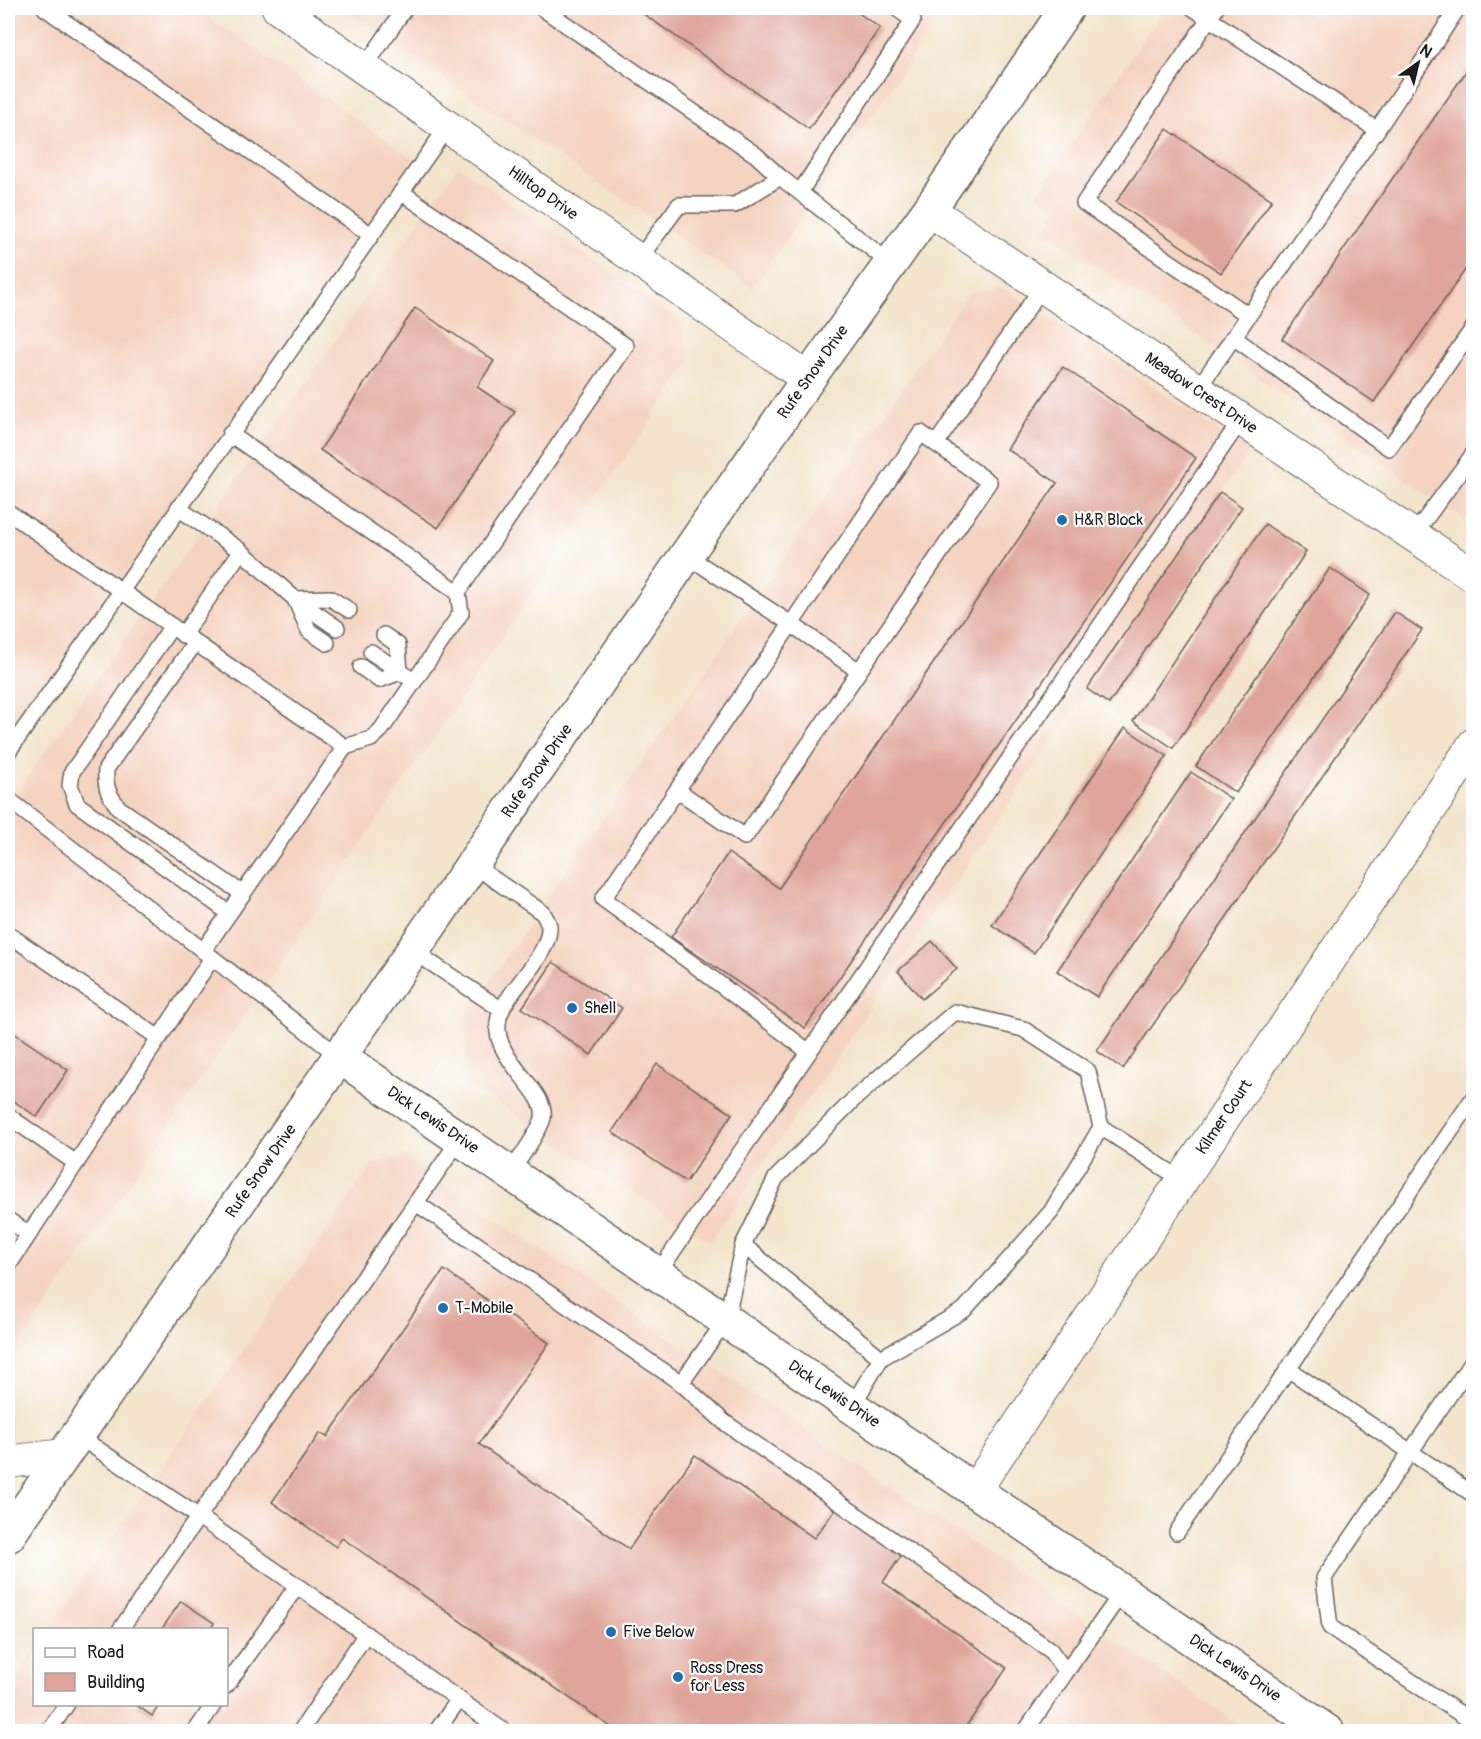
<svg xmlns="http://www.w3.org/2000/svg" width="1481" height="1739" font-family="Pangolin,sans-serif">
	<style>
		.built { fill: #f4d3c0 }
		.building { fill: #dfa59a }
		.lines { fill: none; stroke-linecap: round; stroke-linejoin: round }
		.lane-casing { stroke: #676259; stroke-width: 18 }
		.street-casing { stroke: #676259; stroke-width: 34 }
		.secondary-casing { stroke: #676259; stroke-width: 36 }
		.lane { stroke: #fff; stroke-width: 15 }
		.street { stroke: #fff; stroke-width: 32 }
		.secondary { stroke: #fff; stroke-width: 33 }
		.poi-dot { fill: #1f6fb2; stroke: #fff; stroke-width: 2 }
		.labels { text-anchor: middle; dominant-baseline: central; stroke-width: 4.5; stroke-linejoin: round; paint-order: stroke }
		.street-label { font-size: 16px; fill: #1c1c1c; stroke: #fff }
		.poi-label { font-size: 16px; fill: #1c1c1c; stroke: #fff; text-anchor: start }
	</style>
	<rect width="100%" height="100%" fill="#fff"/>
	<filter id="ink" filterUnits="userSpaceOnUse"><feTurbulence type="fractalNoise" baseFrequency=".0167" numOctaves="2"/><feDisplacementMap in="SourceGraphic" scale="12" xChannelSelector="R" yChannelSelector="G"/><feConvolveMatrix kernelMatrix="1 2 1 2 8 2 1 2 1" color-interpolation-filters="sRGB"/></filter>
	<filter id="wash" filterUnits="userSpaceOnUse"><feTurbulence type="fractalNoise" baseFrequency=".008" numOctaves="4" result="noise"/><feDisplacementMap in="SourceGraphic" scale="24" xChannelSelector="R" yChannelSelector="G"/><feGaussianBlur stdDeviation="1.35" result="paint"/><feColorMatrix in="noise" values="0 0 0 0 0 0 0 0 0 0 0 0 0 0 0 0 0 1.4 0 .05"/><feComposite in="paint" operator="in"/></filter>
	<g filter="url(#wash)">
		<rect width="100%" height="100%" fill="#f3e4cb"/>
		<g class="built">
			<path d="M8 8H196L414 159 8 742Z"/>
			<path d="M341 8H946L753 288Z"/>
			<path d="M1165 8H1473V525L1044 230 1057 209 1037 195Z"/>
			<path d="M458 166 680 321 691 361 8 1362V805Z"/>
			<path d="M1004 288 1250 451 710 1242 467 1083 466 1015 969 292Z"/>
			<path d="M403 1156 1248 1731 8 1732V1690L34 1651V1704H226V1630L49 1629 373 1164Z"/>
		</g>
		<g id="blocks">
			<g class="building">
				<path d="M635 8H851L880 28 809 129Z"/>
				<path d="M1474 60V257L1374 402 1282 339Z"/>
				<path d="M1167 129 1272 200 1221 273 1116 202Z"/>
				<path d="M415 308 494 361 477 387 515 412 438 528 320 450Z"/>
				<path d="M1063 367 1196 458 805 1028 671 937 728 853 779 888 1057 483 1007 449Z"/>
				<path d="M1220 492 1242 507 1109 704 1087 689Z"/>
				<path d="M1265 524 1306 552 1173 748 1133 721Z"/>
				<path d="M1330 568 1370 595 1236 793 1196 766Z"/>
				<path d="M1395 612 1422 630 1123 1069 1097 1051Z"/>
				<path d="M1125 728 1167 756 1034 953 992 925Z"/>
				<path d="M1191 772 1231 799 1097 997 1057 971Z"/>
				<path d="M932 941 957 969 922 999 898 971Z"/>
				<path d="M553 962 622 1008 591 1055 522 1008Z"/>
				<path d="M8 1029 68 1070 37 1117 8 1097Z"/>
				<path d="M657 1064 732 1114 686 1182 612 1132Z"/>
				<path d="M444 1270 549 1343 479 1444 629 1549 695 1455 814 1538 838 1506 904 1552 883 1582 1007 1668 962 1732H618L342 1538 336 1547 272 1502 320 1433 327 1437Z"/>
				<path d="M181 1601 214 1623 210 1630H161Z"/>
				<path d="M135 1704H160L152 1716Z"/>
			</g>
		</g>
	</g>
	<g filter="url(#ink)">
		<use href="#blocks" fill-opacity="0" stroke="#676259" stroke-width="1.5"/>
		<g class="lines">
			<g class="lane-casing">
				<g id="lane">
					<path d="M45 8 371 235"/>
					<path d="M542 8 756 155 780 177 890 263"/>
					<path d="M1193 8 1377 130"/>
					<path d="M1216 8 1084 203 1248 315"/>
					<path d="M364 68 405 8"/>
					<path d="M800 192 913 20 896 8"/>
					<path d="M638 260 679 205H735L780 177"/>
					<path d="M1233 337 1389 448 1474 327"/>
					<path d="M1197 390 1377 130 1458 8"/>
					<path d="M230 434 458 592 626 346 401 192"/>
					<path d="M936 444 1042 287"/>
					<path d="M178 508 241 551 183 635"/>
					<path d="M8 512 345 747 203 951"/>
					<path d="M1413 536 1474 453"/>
					<path d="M241 551 295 599 337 628"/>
					<path d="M295 599 330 598 349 610"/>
					<path d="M295 599 309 631 327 643"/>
					<path d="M172 626 72 772 70 785 77 804 229 913"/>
					<path d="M384 635 398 645 400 672"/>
					<path d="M195 643 106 769C105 788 108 794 119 808L243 894"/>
					<path d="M371 652 414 681"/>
					<path d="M361 667 379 680 400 672"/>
					<path d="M345 747 371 739 381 730 461 613 458 592"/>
					<path d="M8 752 448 126"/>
					<path d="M677 790 791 624 859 671"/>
					<path d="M8 799 340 1057"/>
					<path d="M473 865 543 913C545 917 548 922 549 926 551 952 514 985 502 1009 480 1054 549 1088 543 1118 541 1128 517 1163 510 1173"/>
					<path d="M8 934 159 1038"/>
					<path d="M413 951 502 1010"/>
					<path d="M809 1052 1241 420"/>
					<path d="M8 1116 76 1163"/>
					<path d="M1101 1127 1182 1180"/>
					<path d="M416 1203 681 1383 726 1320 743 1245 776 1178 854 1099 955 1012 1023 1029 1088 1071 1101 1127 1051 1212 964 1310 881 1358 852 1406"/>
					<path d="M8 1220 29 1234"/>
					<path d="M743 1245 881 1358"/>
					<path d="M8 1266 212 958"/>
					<path d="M658 1273 809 1052 701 970 603 899 677 790 745 837 989 482 921 433 791 624 686 555"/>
					<path d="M1474 1359 1324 1578 1330 1627 1474 1723"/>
					<path d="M1288 1369 1474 1495"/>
					<path d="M681 1383 724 1422 1050 1650 1066 1672 1123 1591"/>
					<path d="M78 1436 199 1517 505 1732"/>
					<path d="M1177 1532 1474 1097"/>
					<path d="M120 1630 460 1139"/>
					<path d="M226 1686 297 1586"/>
					<path d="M48 1732 67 1704"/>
					<path d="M195 1732 214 1704"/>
					<path d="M300 1732 366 1634"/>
					<path d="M436 1732 459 1699"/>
					<path d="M1025 1732 1066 1672"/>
				</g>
			</g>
			<g class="street-casing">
				<g id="street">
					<path d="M278 8 808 379"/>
					<path d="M929 210 1474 576"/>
					<path d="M8 1462 64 1455"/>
					<path d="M975 1490 1474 744"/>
				</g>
			</g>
			<g class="secondary-casing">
				<g id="secondary">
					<path d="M340 1057 1328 1732"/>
					<path d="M8 1536 808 379 929 210 1067 8"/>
				</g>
			</g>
			<use href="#lane" class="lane"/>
			<use href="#street" class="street"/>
			<use href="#secondary" class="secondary"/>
		</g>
	</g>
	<g class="poi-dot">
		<circle cx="1062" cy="520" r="6"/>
		<circle cx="572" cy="1008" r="6"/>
		<circle cx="443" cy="1308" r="6"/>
		<circle cx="611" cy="1632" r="6"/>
		<circle cx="678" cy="1677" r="6"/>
	</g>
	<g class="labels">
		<g class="street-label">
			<text transform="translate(543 193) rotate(35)">Hilltop Drive</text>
			<text transform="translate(813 372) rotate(-55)">Rufe Snow Drive</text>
			<text transform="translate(1201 393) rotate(34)">Meadow Crest Drive</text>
			<text transform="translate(537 771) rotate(-55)">Rufe Snow Drive</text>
			<text transform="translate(1224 1117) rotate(-56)">Kilmer Court</text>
			<text transform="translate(433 1120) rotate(34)">Dick Lewis Drive</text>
			<text transform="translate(261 1171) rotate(-55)">Rufe Snow Drive</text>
			<text transform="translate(834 1394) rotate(34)">Dick Lewis Drive</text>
			<text transform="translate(1235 1668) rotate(34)">Dick Lewis Drive</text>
		</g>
		<g class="poi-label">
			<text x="1074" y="520">H&amp;R Block</text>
			<text x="584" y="1008">Shell</text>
			<text x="455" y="1308">T-Mobile</text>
			<text x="623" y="1632">Five Below</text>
			<text x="690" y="1668">Ross Dress<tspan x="690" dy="18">for Less</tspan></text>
		</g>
	</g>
	<rect width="1481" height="1739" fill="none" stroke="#fff" stroke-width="30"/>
	<rect x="33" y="1628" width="195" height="78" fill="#ffffff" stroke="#a4a4a4" stroke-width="1.5"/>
	<rect x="45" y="1648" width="30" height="9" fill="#ffffff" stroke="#a4a4a4" stroke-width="1.5"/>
	<text x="87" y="1658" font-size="18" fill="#1c1c1c">Road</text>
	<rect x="45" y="1673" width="30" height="18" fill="#dfa59a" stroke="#a4a4a4" stroke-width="1.5"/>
	<text x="87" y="1688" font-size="18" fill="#1c1c1c">Building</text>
	<g transform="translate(1418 63) rotate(34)" stroke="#ffffff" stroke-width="4.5" paint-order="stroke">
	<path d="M0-4.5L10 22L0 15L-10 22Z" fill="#1c1c1c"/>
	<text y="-9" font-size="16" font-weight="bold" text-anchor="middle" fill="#1c1c1c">N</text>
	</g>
</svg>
